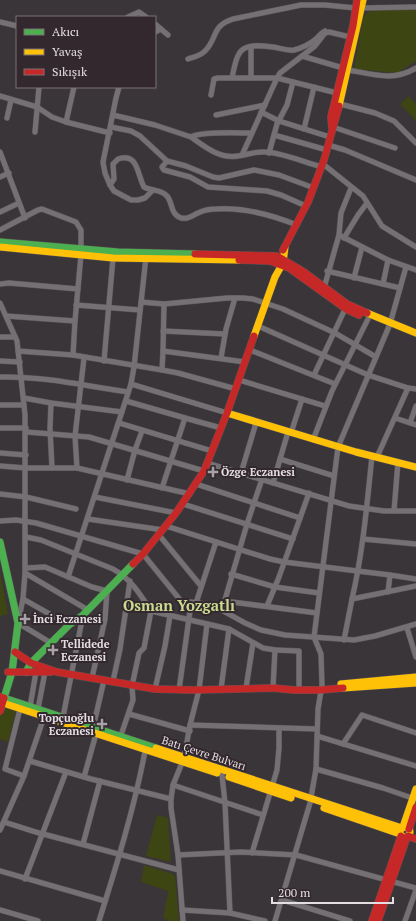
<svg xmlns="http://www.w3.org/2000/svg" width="416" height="921" font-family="'PT Serif',serif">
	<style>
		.green { fill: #3d4513 }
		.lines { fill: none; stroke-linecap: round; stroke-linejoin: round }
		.street-casing { stroke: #585356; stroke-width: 6 }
		.fast-casing { stroke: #585356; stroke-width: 8 }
		.slow-casing { stroke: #585356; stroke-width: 8 }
		.jam-casing { stroke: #585356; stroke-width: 8 }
		.street { stroke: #757073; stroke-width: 5 }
		.fast { stroke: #4caf50; stroke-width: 7 }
		.slow { stroke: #ffc107; stroke-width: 7 }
		.jam { stroke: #c62828; stroke-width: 7 }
		.poi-dot { fill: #a8a2a6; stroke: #33282e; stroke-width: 1.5 }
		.labels { text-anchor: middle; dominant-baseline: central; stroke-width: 4; stroke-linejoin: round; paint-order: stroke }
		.poi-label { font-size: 11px; font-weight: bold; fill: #e4dde1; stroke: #33282e; text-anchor: start }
		.street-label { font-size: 11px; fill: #e4dde1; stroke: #33282e }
		.district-label { font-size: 15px; font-weight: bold; fill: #cadb90; stroke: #33282e }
	</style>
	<rect width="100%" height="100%" fill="#3a3538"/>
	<g class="green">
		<path d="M372 10H416V61L397 73 354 69 363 18 366 14Z"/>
		<path d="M409 96 416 104V121L400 104Z"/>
		<path d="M0 572 8 614 0 616Z"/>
		<path d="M2 706 16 710 8 742 0 739V713Z"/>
		<path d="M157 815 168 818 171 862 146 856Z"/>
		<path d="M144 865 173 874 175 876 179 921H170L163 918 168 891 141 882Z"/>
	</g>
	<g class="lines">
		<g class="street-casing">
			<g id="street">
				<path d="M361 8 416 7"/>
				<path d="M128 17 139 12 146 17"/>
				<path d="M0 22 17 26"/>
				<path d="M155 24 168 35"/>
				<path d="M155 32 161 29"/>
				<path d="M302 56 343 68"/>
				<path d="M188 59C194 57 200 56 205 51 218 38 211 26 233 19L301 5H325L356 8"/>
				<path d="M348 70C373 74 393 82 416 68"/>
				<path d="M232 78C238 48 240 43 273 47 280 48 286 51 294 50 302 48 310 44 316 39 319 36 321 33 325 31"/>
				<path d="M251 78V47"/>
				<path d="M119 87 116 98 103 162 105 173 110 185 114 191 131 200H138L145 198 153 190"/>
				<path d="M211 95 214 79 218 78H277L337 93"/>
				<path d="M0 96 37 107 52 117 66 122 110 133"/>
				<path d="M340 104 375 113 394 121 416 143"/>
				<path d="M261 112 279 121 330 137"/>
				<path d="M113 115 155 125 191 137C201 131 238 133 251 133"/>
				<path d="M216 115 265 105"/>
				<path d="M7 118 11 100"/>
				<path d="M66 122 74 87"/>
				<path d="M111 127 131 131 140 136 167 161 186 166 213 177 219 178 254 170 279 175 314 188"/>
				<path d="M333 127 395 148"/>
				<path d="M304 129 314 87"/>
				<path d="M35 132 39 87"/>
				<path d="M274 135 327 150"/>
				<path d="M191 137C205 147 220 159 238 156 247 155 256 151 265 152 284 153 303 162 322 167"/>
				<path d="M328 145 345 150 416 180"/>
				<path d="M0 152 25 218"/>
				<path d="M269 153 277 124 287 105 293 82"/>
				<path d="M242 155 277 78 280 73 315 46 325 33 329 32 350 37"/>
				<path d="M167 161 162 167 164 170 190 177 208 187 267 191 281 195 306 206"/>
				<path d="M323 164 363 196 382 226 416 247"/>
				<path d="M0 177 9 173"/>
				<path d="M110 185 114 179 113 164 118 159C138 152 137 174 144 187 151 191 161 189 167 196 173 203 170 214 181 218 188 220 193 215 198 213 204 210 210 209 216 209 244 207 272 215 297 225"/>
				<path d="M0 212 19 203"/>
				<path d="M0 230 38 210 42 209 76 222 81 230V255L75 321 73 355"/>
				<path d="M339 235 388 260 416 270"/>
				<path d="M344 238 358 215 367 203"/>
				<path d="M327 271 400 288"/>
				<path d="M354 278 362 247"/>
				<path d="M0 284 9 283 78 289"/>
				<path d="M383 284 388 260"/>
				<path d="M324 288 339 235 341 213 351 188"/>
				<path d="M141 302 164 304 227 298H243L253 299 283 309 335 333 376 357"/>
				<path d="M0 303 17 341 25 415V573L88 610"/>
				<path d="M76 305 140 310"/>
				<path d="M6 316 75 321"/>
				<path d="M258 326 368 375 408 388 377 457"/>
				<path d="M163 331 225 334"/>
				<path d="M0 337H15"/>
				<path d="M250 350 335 384"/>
				<path d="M18 351 73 355 162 370 178 373 236 389"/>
				<path d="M163 351 164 304"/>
				<path d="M221 358 226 329 235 298"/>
				<path d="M0 361 20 362"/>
				<path d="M104 361 113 258"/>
				<path d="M162 370 163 351 245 362"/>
				<path d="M314 375 346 307"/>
				<path d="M0 377C44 376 85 386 128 392"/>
				<path d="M239 380 325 406"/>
				<path d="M131 384 227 413"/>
				<path d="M408 388 416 389"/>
				<path d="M24 398 51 403 122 412"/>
				<path d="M126 401 185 418 162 488"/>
				<path d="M51 403 50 428 52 468"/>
				<path d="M0 405H24"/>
				<path d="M185 418 221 428"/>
				<path d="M395 418 416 425"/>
				<path d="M119 423 212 451"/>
				<path d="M410 423 416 406"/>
				<path d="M0 428H26"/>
				<path d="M26 432 89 437 204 471"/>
				<path d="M291 433 302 399"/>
				<path d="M313 440 332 391 368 319"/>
				<path d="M0 453 26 455"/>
				<path d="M280 459 334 476"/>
				<path d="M207 463 349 506 384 511H416"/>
				<path d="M0 466 26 468H77L75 436 84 358"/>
				<path d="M77 468 190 494"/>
				<path d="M241 473 256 423"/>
				<path d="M127 480 135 450 142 431"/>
				<path d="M273 483 288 432"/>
				<path d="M196 484 300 518"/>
				<path d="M0 494 26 497 76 509"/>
				<path d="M95 497 176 513"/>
				<path d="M183 504 293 539"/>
				<path d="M394 511 398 462"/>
				<path d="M88 519 163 530"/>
				<path d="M0 521 16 520 36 523 143 554 181 601 199 603 218 608 245 623 261 630 285 635 354 640 375 636 416 624"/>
				<path d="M166 526 270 559 284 562 390 575 388 592"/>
				<path d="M159 535 201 586"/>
				<path d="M26 537 41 540 113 569C131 579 140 594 151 611L229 629 263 648 275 650 273 688"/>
				<path d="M363 539 416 544"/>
				<path d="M25 568 45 567 92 587 107 591 105 619 92 678"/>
				<path d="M231 574 275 587 319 593"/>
				<path d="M390 575 416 579"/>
				<path d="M68 577 131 384 134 367 146 257"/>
				<path d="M23 599 25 573"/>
				<path d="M352 599C363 552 367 504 372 456"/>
				<path d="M224 601 317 613"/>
				<path d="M196 603 216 542"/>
				<path d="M267 606 279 577 309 493"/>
				<path d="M222 610 247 524 262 479"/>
				<path d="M407 628 416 657"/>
				<path d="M344 640 352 599 416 586"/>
				<path d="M51 643 18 623 23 599 69 625"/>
				<path d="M275 650 299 651V686"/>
				<path d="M113 681 120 649 130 581"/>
				<path d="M246 688 253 643"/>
				<path d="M155 689 165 646 170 616"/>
				<path d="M221 689 229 629"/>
				<path d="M179 690 190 611 181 601"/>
				<path d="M30 707 36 672"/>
				<path d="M20 709 5 769 24 776"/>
				<path d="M38 709 45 672"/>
				<path d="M129 714 190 731"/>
				<path d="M63 717 83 615"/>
				<path d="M190 725 199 690 207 624"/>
				<path d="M317 736 416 766"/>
				<path d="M120 738 133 700 132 686 139 653 144 648 151 611"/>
				<path d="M343 744 362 715 416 733"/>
				<path d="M30 761 91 779 171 799"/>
				<path d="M316 769 383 788 415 799"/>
				<path d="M222 775 225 803 230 913"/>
				<path d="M84 777 96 734 93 728 104 680"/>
				<path d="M173 785 263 815"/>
				<path d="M4 822 42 834"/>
				<path d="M0 830 24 776 44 717"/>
				<path d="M43 834 179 870"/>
				<path d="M83 844 100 781"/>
				<path d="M252 853 277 770 279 748V729"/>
				<path d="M178 855 241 852 296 855 416 888"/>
				<path d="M0 871 105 901"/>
				<path d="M25 879 66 772"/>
				<path d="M282 900 350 921"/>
				<path d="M0 910 38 921"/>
				<path d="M182 910 230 913 265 921"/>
				<path d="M99 921C117 864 135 806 146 746"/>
				<path d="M183 921 178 855 171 808V799L173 785 184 758 190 725 317 729"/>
				<path d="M275 921 310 803 316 769 318 709 322 685 321 654 314 637 338 447 390 324 406 267"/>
				<path d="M405 921 416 890"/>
			</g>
		</g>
		<g class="fast-casing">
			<g id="fast">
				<path d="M0 242 118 252 195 254"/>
				<path d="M0 542 18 623 12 672 4 698 156 748"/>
				<path d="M26 672 31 663 69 625 83 615 133 564"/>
			</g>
		</g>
		<g class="slow-casing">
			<g id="slow">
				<path d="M339 106 363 0"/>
				<path d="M0 247 113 258 239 260"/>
				<path d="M367 313 416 333"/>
				<path d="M254 336 275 277 283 263 285 247"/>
				<path d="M227 413 356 452 416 467"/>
				<path d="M341 684 416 677"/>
				<path d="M343 688 416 683"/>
				<path d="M3 703 217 773"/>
				<path d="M156 748 402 828"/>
				<path d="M229 777 291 798"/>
				<path d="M324 808 400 834"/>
				<path d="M403 827 416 789"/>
				<circle cx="405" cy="832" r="5"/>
			</g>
		</g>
		<g class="jam-casing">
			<g id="jam">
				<path d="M332 127 331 117 353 26 357 0"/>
				<path d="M283 250 308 202 324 160 339 106"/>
				<path d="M195 254 277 256 304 272 347 304 367 313"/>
				<path d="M239 260 270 261 289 268 346 309 359 315"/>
				<path d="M133 564 143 554 176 513 204 471 227 413 254 336"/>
				<path d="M15 652 31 663 57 672 155 689 193 690 273 688 294 690H320L343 688"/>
				<path d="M8 672H51"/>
				<path d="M0 697 4 698 0 711"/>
				<path d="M409 829 416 807"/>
				<path d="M408 836 416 839"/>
				<path d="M372 921 401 836"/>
				<path d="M378 921 407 837"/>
			</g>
		</g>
		<use href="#street" class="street"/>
		<use href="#fast" class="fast"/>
		<use href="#slow" class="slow"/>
		<use href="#jam" class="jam"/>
	</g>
	<g class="poi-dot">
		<path d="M211 466h4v4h4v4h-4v4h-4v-4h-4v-4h4z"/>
		<path d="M23 613h4v4h4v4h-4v4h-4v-4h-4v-4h4z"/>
		<path d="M51 644h4v4h4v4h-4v4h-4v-4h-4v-4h4z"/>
		<path d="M100 718h4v4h4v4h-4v4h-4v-4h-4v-4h4z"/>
	</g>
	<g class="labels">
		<g class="poi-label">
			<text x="221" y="472">Özge Eczanesi</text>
			<text x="33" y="619">İnci Eczanesi</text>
			<text x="61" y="644">Tellidede<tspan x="61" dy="13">Eczanesi</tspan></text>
			<text x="94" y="718" text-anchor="end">Topçuoğlu<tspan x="94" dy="13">Eczanesi</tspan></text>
		</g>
		<g class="street-label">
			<text transform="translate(204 753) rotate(18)">Batı Çevre Bulvarı</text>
		</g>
		<g class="district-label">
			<text x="179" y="605">Osman Yozgatlı</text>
		</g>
	</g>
	<rect x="16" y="16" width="140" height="72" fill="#33282e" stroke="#7a7076"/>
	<rect x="24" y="29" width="20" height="6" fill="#4caf50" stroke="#7a7076"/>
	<text x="52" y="36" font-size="12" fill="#e4dde1">Akıcı</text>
	<rect x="24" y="49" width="20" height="6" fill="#ffc107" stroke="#7a7076"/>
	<text x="52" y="56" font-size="12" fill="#e4dde1">Yavaş</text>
	<rect x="24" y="69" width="20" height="6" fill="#c62828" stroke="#7a7076"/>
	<text x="52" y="76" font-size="12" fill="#e4dde1">Sıkışık</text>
	<path d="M272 897v6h121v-6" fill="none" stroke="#e4dde1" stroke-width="2"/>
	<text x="278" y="897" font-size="12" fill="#e4dde1" stroke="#33282e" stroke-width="3" paint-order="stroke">200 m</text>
</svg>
